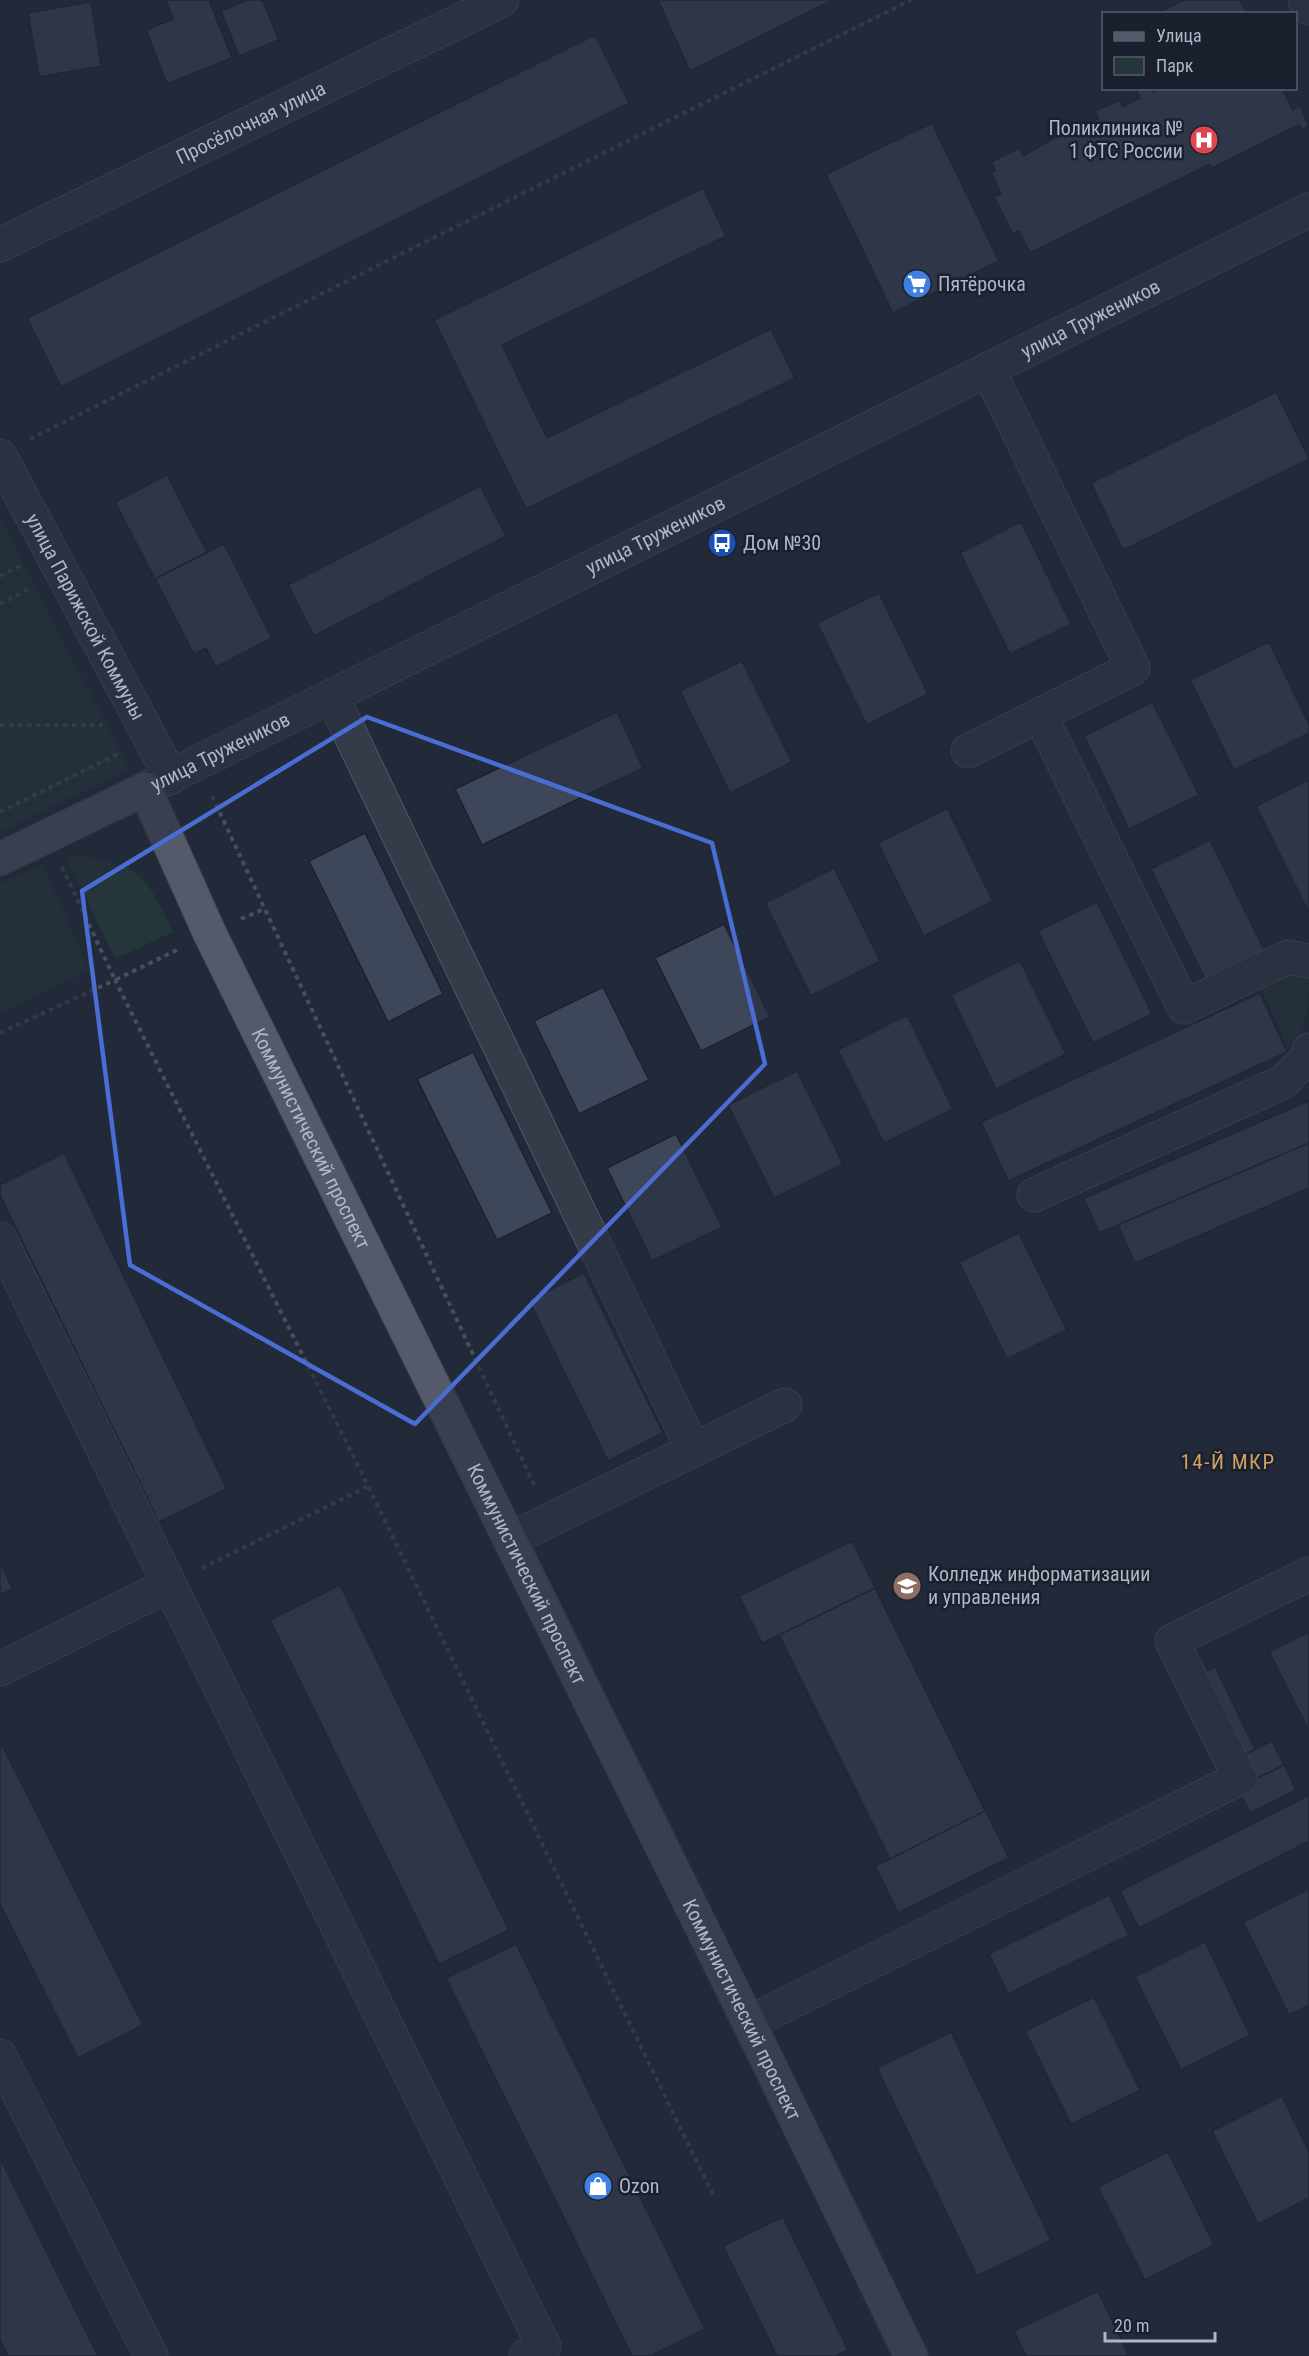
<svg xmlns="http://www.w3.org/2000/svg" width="1309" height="2356" font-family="'Roboto Condensed',sans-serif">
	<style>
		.green { fill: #25363b }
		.building { fill: #3e4659; stroke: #1d2230; stroke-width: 1.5 }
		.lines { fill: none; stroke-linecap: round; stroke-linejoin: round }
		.minor-casing { stroke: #515664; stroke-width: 35 }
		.major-casing { stroke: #3f4453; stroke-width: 35 }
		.path { stroke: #425258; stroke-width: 4; stroke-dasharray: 4.5 4.5; stroke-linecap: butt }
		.minor { stroke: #363b4a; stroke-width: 33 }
		.major { stroke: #545a6a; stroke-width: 33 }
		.marked { fill: none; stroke: #496dd3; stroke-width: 4.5; stroke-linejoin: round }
		.labels { text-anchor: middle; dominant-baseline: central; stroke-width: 5; stroke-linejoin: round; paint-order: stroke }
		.street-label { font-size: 20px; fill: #b1b6c6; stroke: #1b202e }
		.poi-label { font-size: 20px; fill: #b1b6c6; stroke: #1b202e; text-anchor: start }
		.neighbourhood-label { font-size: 21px; letter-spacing: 1.5px; fill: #d0a261; stroke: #1b202e }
	</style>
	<rect width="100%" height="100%" fill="#222939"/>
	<g class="green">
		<path d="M0 518 129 769 0 832Z"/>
		<path d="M84 856C142 863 149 882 173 932L115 959 66 857Z"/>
		<path d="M42 864 90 971 0 1013V883Z"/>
		<path d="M1286 966 1309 973C1309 1006 1309 1026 1289 1050L1257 980Z"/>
	</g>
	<g class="building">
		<path d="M166 0H209L232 58 167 84 146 30 173 19Z"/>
		<path d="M247 0H262L279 40 239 56 221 11Z"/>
		<path d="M658 0H833L690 71Z"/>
		<path d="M1184 0H1240L1247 14H1156Z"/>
		<path d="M91 2 101 66 39 77 28 13Z"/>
		<path d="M595 35 629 103 61 387 27 318Z"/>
		<path d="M1142 88H1151L1153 92 1159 88H1282L1293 110 1300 106 1309 126 1302 130 1299 125 1212 168 1210 164 1030 253 1019 231 1013 234 994 197 1001 194 991 172 995 170 991 162 1019 148 1023 156 1077 125 1083 126 1099 118 1095 111 1120 100 1123 107 1140 98 1137 91Z"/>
		<path d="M932 123 999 261 893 313 826 174Z"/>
		<path d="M703 188 726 236 502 345 547 438 771 329 795 378 526 509 434 320Z"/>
		<path d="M1276 392 1309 459 1123 550 1091 483Z"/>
		<path d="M167 475 207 552 155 579 115 502Z"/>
		<path d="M480 486 506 536 314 636 288 585Z"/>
		<path d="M1021 522 1071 624 1010 654 960 553Z"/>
		<path d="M224 544 272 638 216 667 206 648 194 654 155 579Z"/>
		<path d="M879 593 928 694 867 725 817 623Z"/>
		<path d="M1269 642 1309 724V733L1234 770 1190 680Z"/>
		<path d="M742 661 792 762 730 793 680 691Z"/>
		<path d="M1152 702 1199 795 1129 829 1084 736Z"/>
		<path d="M617 712 643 768 482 845 455 789Z"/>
		<path d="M1309 780V913L1256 806Z"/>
		<path d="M947 808 993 901 924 936 878 843Z"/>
		<path d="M365 833 443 994 388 1022 309 861Z"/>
		<path d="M1210 840 1265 952 1206 981 1151 869Z"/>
		<path d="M834 868 880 961 811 996 765 903Z"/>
		<path d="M1097 902 1152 1014 1093 1043 1038 931Z"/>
		<path d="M724 924 770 1017 701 1051 655 958Z"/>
		<path d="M1020 961 1066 1054 996 1089 951 995Z"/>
		<path d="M603 987 649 1080 579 1114 534 1021Z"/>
		<path d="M1260 993 1287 1052 1008 1181 981 1122Z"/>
		<path d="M907 1015 953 1109 884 1143 838 1050Z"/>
		<path d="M473 1052 552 1213 497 1240 417 1079Z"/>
		<path d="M797 1071 843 1164 774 1198 728 1105Z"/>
		<path d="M1309 1101V1143L1099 1233 1084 1198Z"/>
		<path d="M676 1134 722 1227 652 1261 607 1168Z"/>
		<path d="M1309 1143V1188L1135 1263 1118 1225Z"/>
		<path d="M64 1153 227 1489 159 1522 0 1195V1185Z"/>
		<path d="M1019 1233 1067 1330 1007 1359 959 1262Z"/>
		<path d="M584 1273 663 1433 608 1461 529 1300Z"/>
		<path d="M852 1541 1009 1858 898 1913 875 1866 890 1859 779 1635 762 1643 739 1596Z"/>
		<path d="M0 1562 13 1589 0 1595Z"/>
		<path d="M340 1585 509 1930 439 1964 270 1620Z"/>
		<path d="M875 1588 985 1811 890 1859 779 1635Z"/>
		<path d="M1309 1632V1731L1269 1652Z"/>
		<path d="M1215 1667 1255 1749 1236 1759 1195 1676Z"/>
		<path d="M0 1741 143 2025 78 2058 0 1904Z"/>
		<path d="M1272 1741 1284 1765 1248 1783 1236 1759Z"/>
		<path d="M1284 1765 1296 1790 1250 1813 1238 1788Z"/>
		<path d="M1309 1795V1841L1139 1928 1120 1891Z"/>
		<path d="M1309 1889V2005L1289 2015 1243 1922Z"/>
		<path d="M1109 1895 1129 1935 1008 1994 989 1954Z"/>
		<path d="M1205 1942 1250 2035 1181 2070 1135 1977Z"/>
		<path d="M516 1944 705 2329 650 2356H632L446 1978Z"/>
		<path d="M1094 1997 1140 2090 1071 2124 1025 2031Z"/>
		<path d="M951 2032 1051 2240 977 2276 877 2068Z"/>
		<path d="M1282 2096 1309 2152V2198L1258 2224 1212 2131Z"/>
		<path d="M1168 2152 1214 2245 1145 2280 1098 2187Z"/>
		<path d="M0 2158 98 2356H8L0 2339Z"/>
		<path d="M783 2217 848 2350 835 2356H777L723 2246Z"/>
		<path d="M1098 2291 1129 2356H1026L1014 2331Z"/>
	</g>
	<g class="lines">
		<g class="minor-casing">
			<g id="minor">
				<path d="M1305 0 1309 8"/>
				<path id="s1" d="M0 245 502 0"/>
				<path id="s2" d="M0 456 171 777"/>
				<path d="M332 696 693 1450"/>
				<path d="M1040 715 1184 1007 1288 957 1309 961"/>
				<path d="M968 751 1133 668 988 369"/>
				<path id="s3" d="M145 789 1309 210"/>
				<path d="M1034 1195 1283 1082 1307 1058 1309 1050"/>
				<path d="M0 1239 544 2347 526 2356"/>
				<path d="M509 1540 785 1405"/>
				<path d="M0 1669 169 1585"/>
				<path d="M749 2023 1240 1778 1172 1641 1309 1574"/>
				<path d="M0 2056 151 2356"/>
			</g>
		</g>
		<g class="major-casing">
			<g id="major">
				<path id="s4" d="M0 859 145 789 210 934 749 2023 911 2356"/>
			</g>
		</g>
		<g class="path">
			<path d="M30 439 911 0"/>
			<path d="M0 576 20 566"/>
			<path d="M0 604 31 588"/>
			<path d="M0 725H103"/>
			<path d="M212 796 535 1487"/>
			<path d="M0 812 120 753"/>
			<path d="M62 867 115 980 177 950"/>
			<path d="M241 919 264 909"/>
			<path d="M0 1033 115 980 368 1486 714 2197"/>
			<path d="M202 1568 367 1487"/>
		</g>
		<use href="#minor" class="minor"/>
		<use href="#major" class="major"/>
	</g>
	<path d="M0 0H1309V2356H0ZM367 717 712 843 765 1064 415 1424 130 1265 82 891Z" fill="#222939" fill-opacity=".55" fill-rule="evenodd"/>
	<path class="marked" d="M367 717 712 843 765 1064 415 1424 130 1265 82 891Z"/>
	<defs>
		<g id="hospital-disc" transform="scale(1.5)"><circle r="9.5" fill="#e0444e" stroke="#1b202e"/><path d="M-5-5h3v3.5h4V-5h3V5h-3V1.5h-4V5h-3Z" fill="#fff"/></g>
		<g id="supermarket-disc" transform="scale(1.5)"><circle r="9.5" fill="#3f7fe0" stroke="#1b202e"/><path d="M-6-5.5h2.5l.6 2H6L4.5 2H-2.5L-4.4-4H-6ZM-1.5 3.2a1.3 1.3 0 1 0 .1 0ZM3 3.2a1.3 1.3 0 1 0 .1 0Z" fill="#fff"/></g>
		<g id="bus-disc" transform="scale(1.5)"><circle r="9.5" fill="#1a4fb4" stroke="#1b202e"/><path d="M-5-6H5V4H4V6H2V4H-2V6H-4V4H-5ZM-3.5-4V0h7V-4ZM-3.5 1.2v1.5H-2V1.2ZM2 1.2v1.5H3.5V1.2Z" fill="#fff"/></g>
		<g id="university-disc" transform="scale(1.5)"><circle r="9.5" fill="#8d6e63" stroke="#1b202e"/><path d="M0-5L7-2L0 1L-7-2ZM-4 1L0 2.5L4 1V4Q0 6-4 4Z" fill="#fff"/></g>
		<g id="shop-disc" transform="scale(1.5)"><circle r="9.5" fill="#3f7fe0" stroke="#1b202e"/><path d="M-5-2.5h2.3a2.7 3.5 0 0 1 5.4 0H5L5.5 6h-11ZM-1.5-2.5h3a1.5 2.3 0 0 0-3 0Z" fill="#fff"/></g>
	</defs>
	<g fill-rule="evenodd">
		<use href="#hospital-disc" x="1204" y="140"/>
		<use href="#supermarket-disc" x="917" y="284"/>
		<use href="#bus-disc" x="722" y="543"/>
		<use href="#university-disc" x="907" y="1586"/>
		<use href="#shop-disc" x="598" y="2186"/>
	</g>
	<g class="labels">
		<g class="street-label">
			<text stroke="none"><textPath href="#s1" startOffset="279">Просёлочная улица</textPath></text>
			<text stroke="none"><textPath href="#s3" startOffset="1056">улица Тружеников</textPath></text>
			<text stroke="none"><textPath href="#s3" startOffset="570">улица Тружеников</textPath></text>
			<text stroke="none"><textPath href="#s2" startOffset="182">улица Парижской Коммуны</textPath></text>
			<text stroke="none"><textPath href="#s3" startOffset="84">улица Тружеников</textPath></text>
			<text stroke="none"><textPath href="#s4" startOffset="548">Коммунистический проспект</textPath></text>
			<text stroke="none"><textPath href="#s4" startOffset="1034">Коммунистический проспект</textPath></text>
			<text stroke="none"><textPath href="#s4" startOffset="1520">Коммунистический проспект</textPath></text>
		</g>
		<g class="poi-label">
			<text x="1183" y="128" text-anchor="end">Поликлиника №<tspan x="1183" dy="23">1 ФТС России</tspan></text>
			<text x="938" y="284">Пятёрочка</text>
			<text x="743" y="543">Дом №30</text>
			<text x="928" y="1574">Колледж информатизации<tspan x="928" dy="23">и управления</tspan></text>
			<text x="619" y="2186">Ozon</text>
		</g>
		<g class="neighbourhood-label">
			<text x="1228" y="1462">14-Й МКР</text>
		</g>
	</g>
	<rect x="1102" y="12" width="195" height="78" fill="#1b202e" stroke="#575c6b" stroke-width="1.5"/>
	<rect x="1114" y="32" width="30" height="9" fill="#545a6a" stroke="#575c6b" stroke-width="1.5"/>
	<text x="1156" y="42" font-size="18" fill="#b1b6c6">Улица</text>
	<rect x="1114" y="57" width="30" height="18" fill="#25363b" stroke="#575c6b" stroke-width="1.5"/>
	<text x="1156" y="72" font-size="18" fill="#b1b6c6">Парк</text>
	<path d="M1105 2332v9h110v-9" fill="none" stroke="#b1b6c6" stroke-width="3"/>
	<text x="1114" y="2332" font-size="18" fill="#b1b6c6" stroke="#1b202e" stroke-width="4.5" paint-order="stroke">20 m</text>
</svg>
